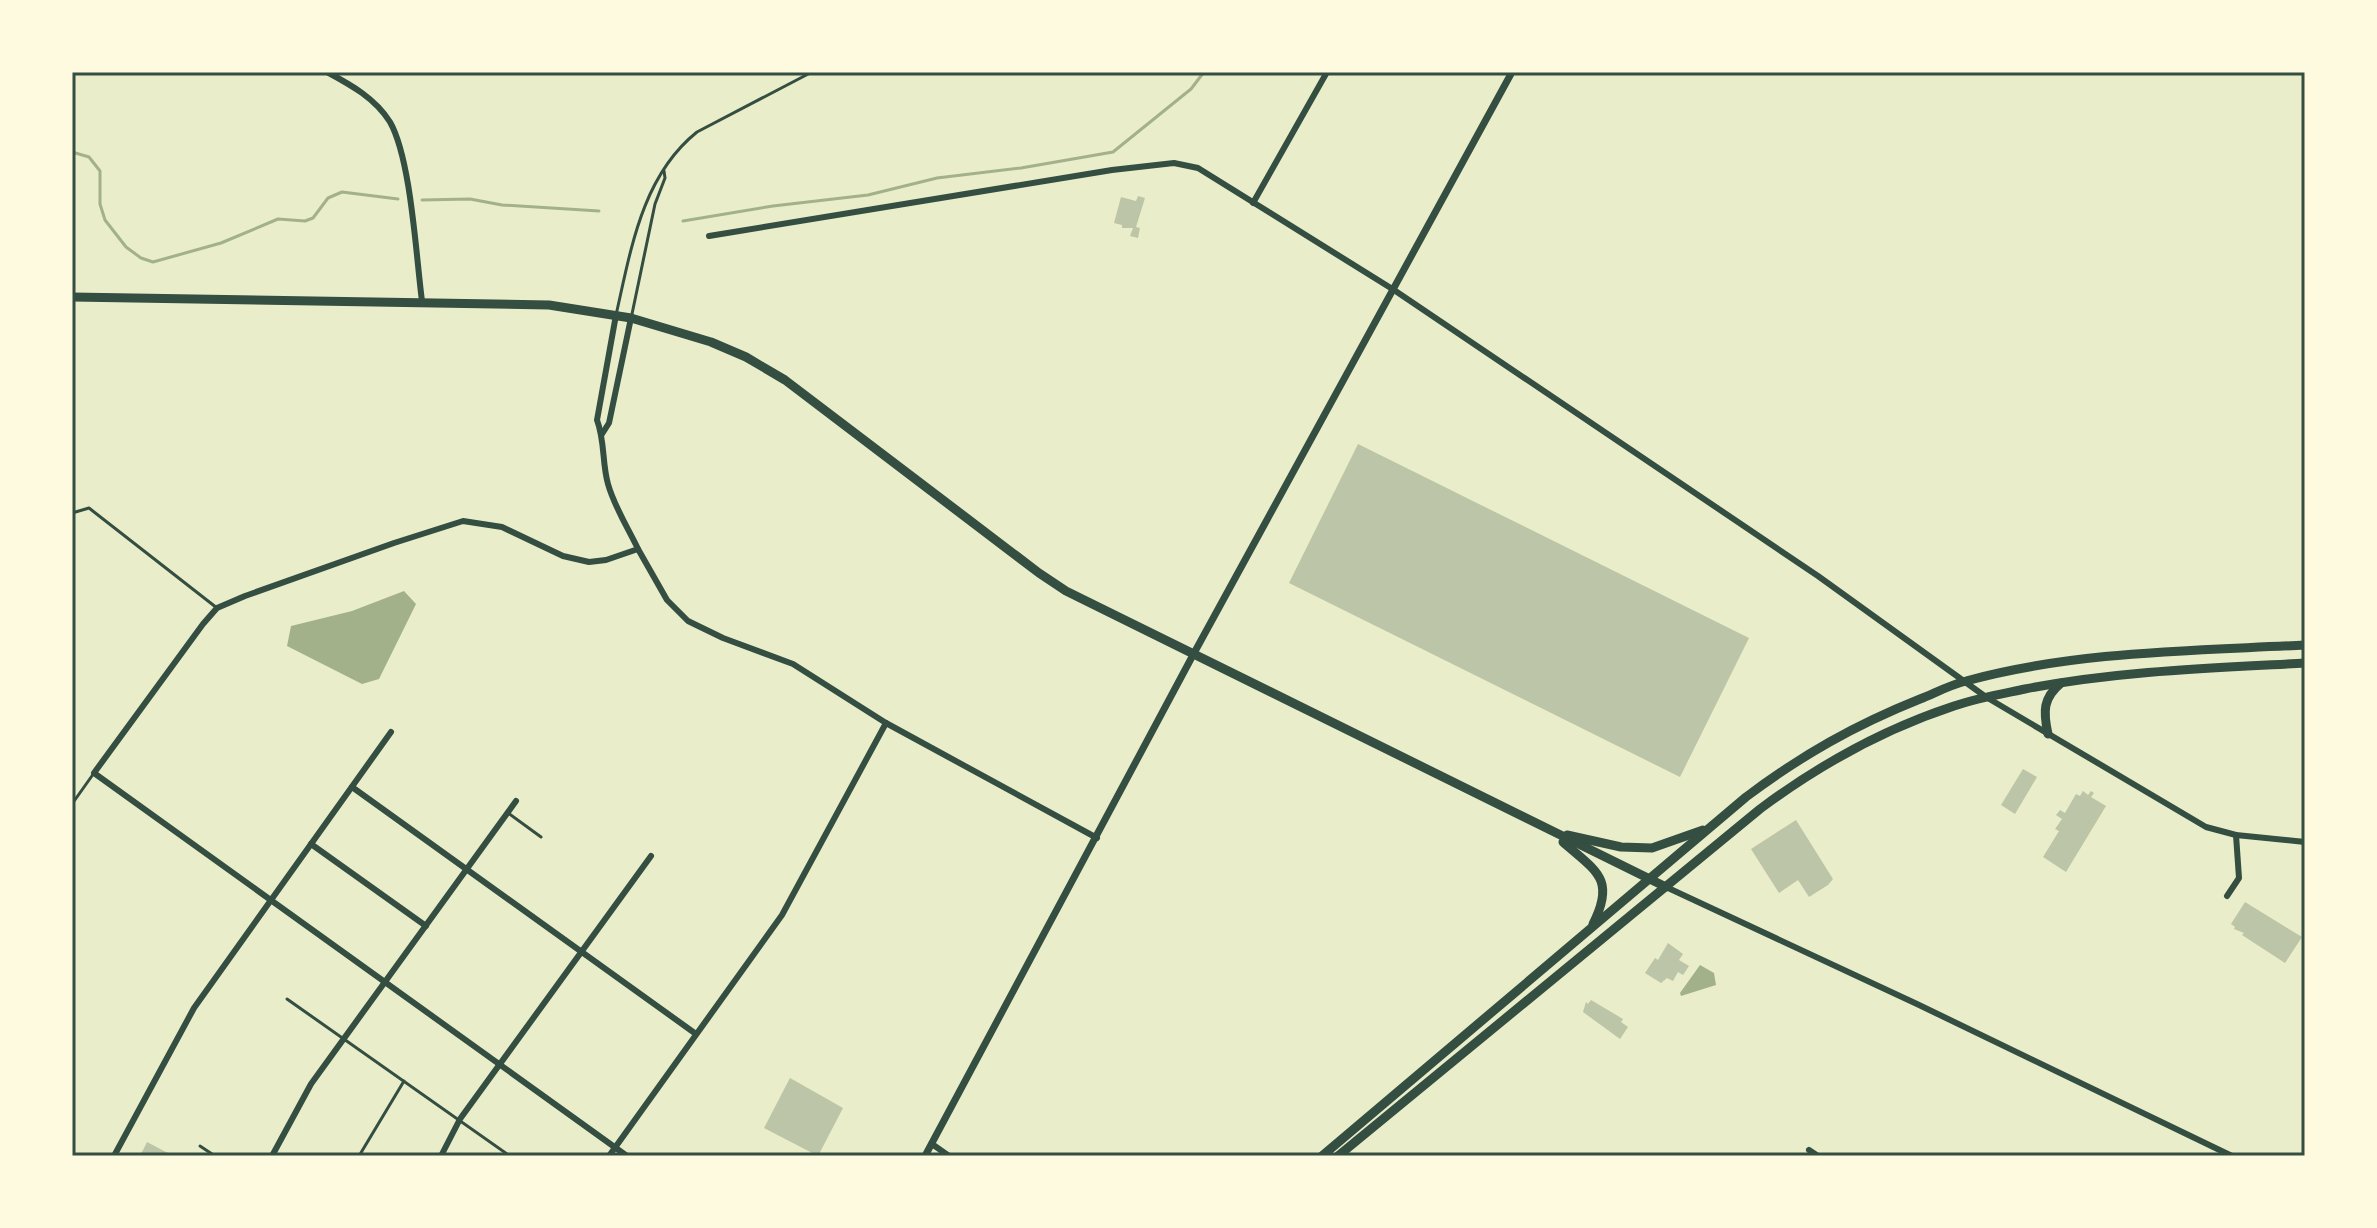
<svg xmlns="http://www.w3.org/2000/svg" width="2377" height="1228" font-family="Roboto,sans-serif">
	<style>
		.water { fill: #a3b18a }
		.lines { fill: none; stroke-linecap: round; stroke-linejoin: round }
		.stream { stroke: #a3b18a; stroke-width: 3 }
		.building { fill: #bcc5a7 }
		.service { stroke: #344e41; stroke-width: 3 }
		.minor { stroke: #344e41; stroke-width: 6 }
		.tertiary { stroke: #344e41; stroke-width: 7 }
		.primary { stroke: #344e41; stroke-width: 9 }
		.neatline { fill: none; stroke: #344e41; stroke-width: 3 }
	</style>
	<rect width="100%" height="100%" fill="#e9edc9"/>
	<g class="water">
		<path d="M404 591 416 604 379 679 362 684 287 646 291 626 352 611Z"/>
		<path d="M1700 965 1714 973 1716 985 1681 996 1680 993Z"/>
	</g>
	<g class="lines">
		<g class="stream">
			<path d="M72 152 89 157 100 171V204L105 220 126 247 141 258 153 262 221 243 278 219 305 221 313 218 328 198 342 192 398 199"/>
			<path d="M422 200 470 199 502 205 599 211"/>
			<path d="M683 221 773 206 868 195 937 178 1021 168 1113 152 1191 89 1204 72"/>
		</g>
	</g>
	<g class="building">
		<path d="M1138 196 1145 198 1136 227 1140 228 1138 238 1130 236 1133 228H1122V225L1114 223 1121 197 1136 201Z"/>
		<path d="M1358 444 1749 638 1680 777 1289 583Z"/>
		<path d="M2023 769 2037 777 2015 814 2001 805Z"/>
		<path d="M2083 791 2088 795 2091 791 2094 793 2091 797 2106 806 2066 872 2043 857 2059 831 2055 829 2062 819 2056 815 2060 810 2065 813 2076 794 2080 796Z"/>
		<path d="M1796 820 1833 879 1828 885 1809 897 1798 880 1779 893 1751 849Z"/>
		<path d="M2245 902 2302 937 2285 963 2242 935 2244 933 2234 929 2235 927 2231 924Z"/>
		<path d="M1668 943 1683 954 1679 960 1689 966 1683 975 1678 972 1673 981 1667 978 1661 983 1645 973 1655 958 1658 960Z"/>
		<path d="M1591 1000 1623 1019 1621 1022 1628 1027 1620 1039 1583 1012 1586 1002 1588 1004Z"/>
		<path d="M790 1078 843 1108 818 1156 764 1128Z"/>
		<path d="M147 1142 164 1151 175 1156H140Z"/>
	</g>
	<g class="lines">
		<g class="service">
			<path d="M632 314 655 204 665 178 664 171"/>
			<path d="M616 315C631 249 642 176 697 132L812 72"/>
			<path d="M72 513 89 508 217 608"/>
			<path d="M72 804 94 773"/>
			<path d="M508 813 541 837"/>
			<path d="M287 999 510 1156"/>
			<path d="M200 1146 215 1156"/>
			<path d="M359 1156 404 1081"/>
		</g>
		<g class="minor">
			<path d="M327 72C351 85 375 98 390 122 411 159 416 256 422 301"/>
			<path d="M1253 203 1327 72"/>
			<path d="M709 236 1112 170 1174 163 1198 168 1394 290 1818 576 1986 697 2206 827 2236 835 2305 842"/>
			<path d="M616 315 597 420C605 441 602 463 608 484 614 506 628 528 638 549L606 560 589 562 563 556 502 527 463 521 394 543 245 596 217 608 203 624 94 773 627 1156"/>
			<path d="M602 434 609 423 631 318"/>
			<path d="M638 549 667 600 688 621 723 638 793 664 886 723 1097 838"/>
			<path d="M352 787 696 1034"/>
			<path d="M311 844 426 926"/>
			<path d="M1666 887 1917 1004 2232 1156"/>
			<path d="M2227 896 2239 878 2236 835"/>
			<path d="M932 1144 949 1156"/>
			<path d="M1809 1150 1818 1156"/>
			<path d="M114 1156 194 1008 391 732"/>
			<path d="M272 1156 311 1084 516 801"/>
			<path d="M441 1156 460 1119 651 856"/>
			<path d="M609 1156 782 915 886 723"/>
		</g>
		<path class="tertiary" d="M925 1156 1193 655 1512 72"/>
		<g class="primary">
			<path d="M72 297 549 305 631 318 711 342 746 357 785 380 1039 573 1066 591 1666 887"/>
			<path d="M2048 734C2043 711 2043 698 2061 683"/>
			<path d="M1567 835 1621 847 1652 848 1703 830"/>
			<path d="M1563 842C1596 871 1616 879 1593 924"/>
			<path d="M1322 1156 1746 797C1802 755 1855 725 1920 699 1935 693 1950 685 1966 681 2075 651 2193 651 2305 645"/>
			<path d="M1338 1156 1760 809C1819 765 1884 729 1954 706 1977 698 2001 694 2025 689 2117 671 2211 668 2305 663"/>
		</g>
	</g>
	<rect width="2377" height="1228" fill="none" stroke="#fefae0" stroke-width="148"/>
	<rect x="74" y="74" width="2229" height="1080" class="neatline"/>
</svg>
